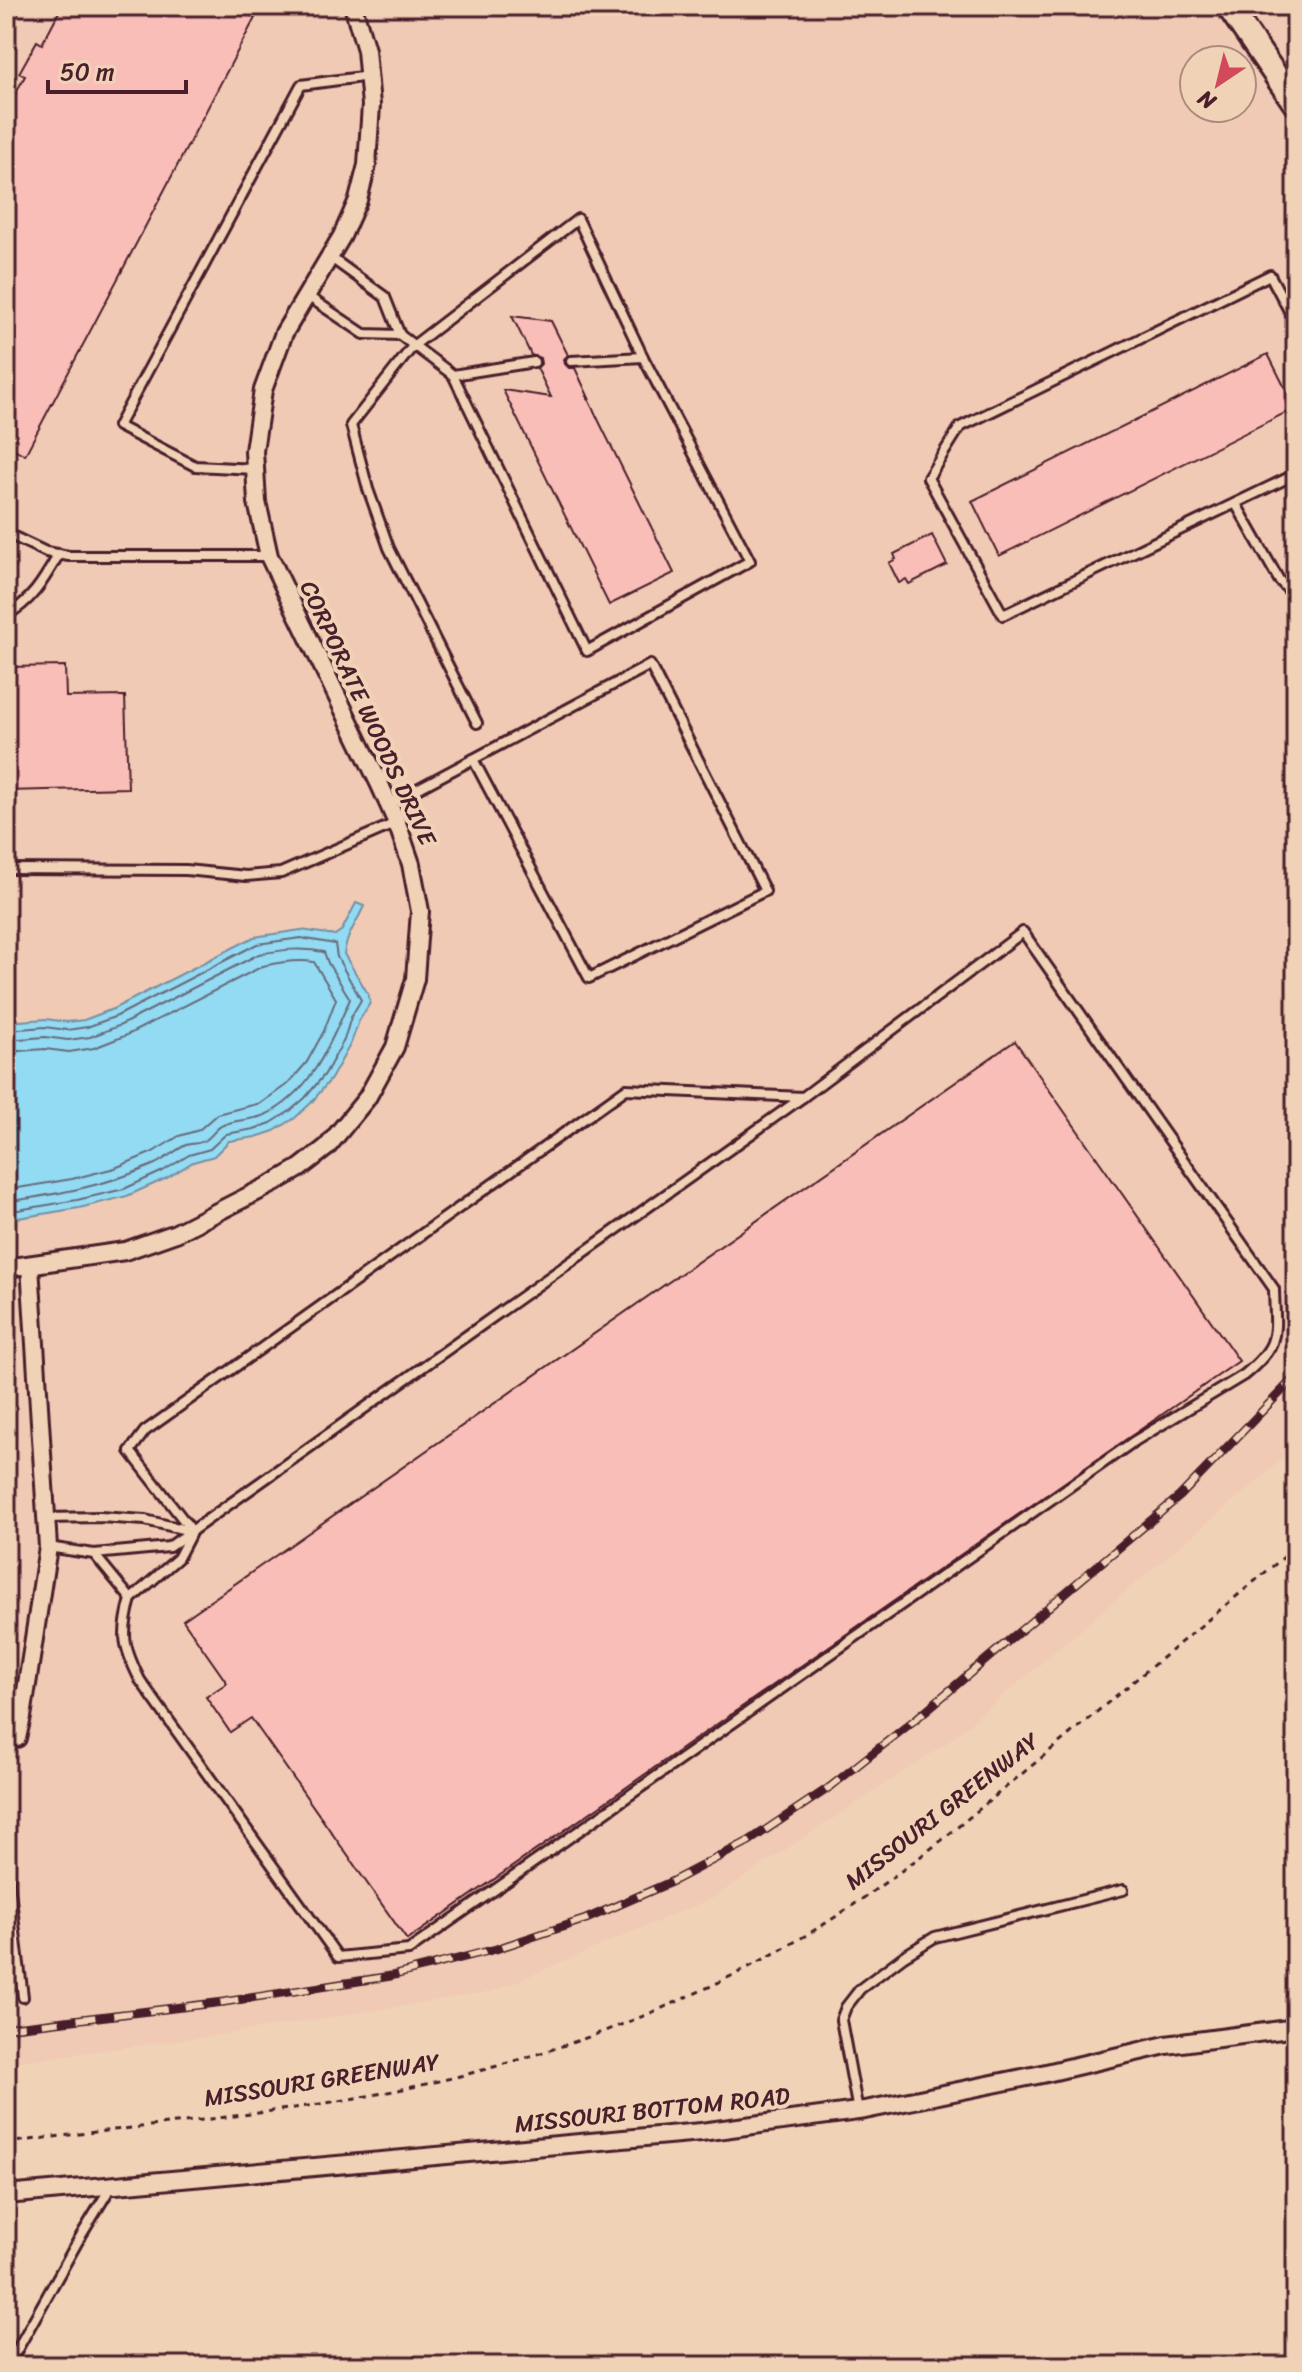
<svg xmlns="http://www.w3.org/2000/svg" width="1302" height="2372" font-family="Sriracha,sans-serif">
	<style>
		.built { fill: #f0cab4; fill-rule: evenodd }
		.water { fill: #92dbf3; stroke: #7590a3; stroke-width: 2 }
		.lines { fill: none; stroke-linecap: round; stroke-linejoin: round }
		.shore { stroke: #676a7b; stroke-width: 2 }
		.building { fill: #fabeb8; stroke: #4a1f2b; stroke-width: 2 }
		.lane-casing { stroke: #4a1f2b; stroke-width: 14 }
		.street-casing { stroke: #4a1f2b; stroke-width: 22 }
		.secondary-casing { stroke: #4a1f2b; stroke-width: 28 }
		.path { stroke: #4a1f2b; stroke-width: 3; stroke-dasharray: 6 6; stroke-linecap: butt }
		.lane { stroke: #f0d3b7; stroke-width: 8 }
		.street { stroke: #f0d3b7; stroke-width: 16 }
		.secondary { stroke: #f0d3b7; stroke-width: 22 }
		.rail-casing { stroke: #4a1f2b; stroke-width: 9 }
		.rail { stroke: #f0d3b7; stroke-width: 6; stroke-dasharray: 18; stroke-linecap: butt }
		.labels { text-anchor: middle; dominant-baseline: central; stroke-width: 8; stroke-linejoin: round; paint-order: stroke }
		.street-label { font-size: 24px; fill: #4a1f2b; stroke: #f0d3b7 }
	</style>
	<rect width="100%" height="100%" fill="#f0d3b7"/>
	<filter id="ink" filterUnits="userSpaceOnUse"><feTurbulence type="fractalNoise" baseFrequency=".0125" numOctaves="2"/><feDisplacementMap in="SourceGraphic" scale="16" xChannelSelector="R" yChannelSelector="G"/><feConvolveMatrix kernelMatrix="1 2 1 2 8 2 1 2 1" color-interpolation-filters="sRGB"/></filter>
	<g filter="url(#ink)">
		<path class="built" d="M6 6H1296V1448L947 1743 713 1898 494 1991 228 2034 6 2063ZM1194 60H1242V108H1194Z"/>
		<path class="water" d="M356 903 364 906C357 922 346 936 344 954L368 994 370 1003 359 1021 351 1043 331 1079 311 1103 295 1118 274 1131 256 1137 229 1141 214 1156 193 1162 167 1178 127 1196 79 1208 6 1220V1022L46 1019 67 1022 84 1020 113 1009 254 937 301 930 335 935 342 930Z"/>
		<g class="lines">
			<g class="shore">
				<path d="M6 1030 45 1027 67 1030 87 1027 117 1016 257 944 301 938 335 944 337 957 361 1000 351 1017 344 1040 325 1074 305 1098 290 1111 271 1123 254 1129 226 1134 210 1149 189 1155 163 1171 124 1189 77 1200 6 1212"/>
				<path d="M6 1040 45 1037 68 1040 90 1037 121 1025 259 954C281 950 302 947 324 952L328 963 350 999C331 1042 311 1094 265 1115 251 1121 236 1119 223 1125 215 1128 212 1137 204 1141 199 1144 192 1143 186 1145 175 1150 166 1159 155 1164 107 1186 57 1194 6 1202"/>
				<path d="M6 1052 45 1049 69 1052 94 1048 127 1035 263 966C280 962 297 959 314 962L336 999 324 1031 307 1062 289 1083 261 1103 217 1114 199 1130 179 1136 153 1152 115 1168 72 1179 6 1190"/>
			</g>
		</g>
		<g class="building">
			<path d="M62 6H233L255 18 25 455 6 445V111L25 76 19 73 37 41 42 44Z"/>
			<path d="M512 316 551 321 568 355 564 359 565 364 569 368H575L589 398 587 397 674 573 609 605 503 390 551 397 537 368 541 364 540 358 531 355Z"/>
			<path d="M1268 354 1295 408 999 556 972 501Z"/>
			<path d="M932 535 947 565 909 584 906 579 899 583 889 563 896 559 894 554Z"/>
			<path d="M65 666 66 697 125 696 128 788 6 791V667Z"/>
			<path d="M1015 1041 1239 1361 407 1940 251 1718 230 1732 206 1697 227 1683 183 1620Z"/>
		</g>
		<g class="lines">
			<g class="lane-casing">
				<g id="lane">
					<path d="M1239 16 1256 6"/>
					<path d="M6 23 15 6"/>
					<path d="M330 257 385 297 400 335 453 375 534 362"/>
					<path d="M306 295 364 334 400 335"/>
					<path d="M1296 324 1270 275 960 427 928 478 1003 615 1296 474"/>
					<path d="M571 361 643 357"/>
					<path d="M453 375 587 651 750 561 643 357 578 219 413 346 351 425 368 489 389 548 477 723"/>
					<path d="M255 469 195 466 118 426 301 85 369 76"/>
					<path d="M1236 504 1279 580 1296 598"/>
					<path d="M6 533 46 552 69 556H268"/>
					<path d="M6 615C32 602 45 578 59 554"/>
					<path d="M389 804C476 758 563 712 650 665L765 891 589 978 473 759"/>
					<path d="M6 869 186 870 246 876 281 873 396 823"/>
					<path d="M46 1518 100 1517 145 1520 191 1531"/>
					<path d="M192 1531 130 1451 145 1431 626 1089 803 1097"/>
					<path d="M48 1547 94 1554 169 1547 803 1097 1023 932 1274 1289C1275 1334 1282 1344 1244 1375L1133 1442 409 1950 338 1957 140 1680C123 1646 121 1635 131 1599L94 1554"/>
					<path d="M131 1599 178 1558 190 1535"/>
					<path d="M6 1732 17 1738 6 1751"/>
					<path d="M6 1858 23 1997"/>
					<path d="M858 2111 841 2020 846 2007 860 1989 904 1956 935 1937 1123 1890"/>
					<path d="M8 2366 79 2239 112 2185"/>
				</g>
			</g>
			<g class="street-casing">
				<g id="street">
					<path d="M6 1268 125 1251 176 1233 274 1183 300 1168 327 1147 367 1098 395 1047 415 979 420 911 411 864 397 823 380 785 269 556 257 502 254 451 263 390 284 333 342 236 358 200 367 165 371 105 366 50 353 6"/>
					<path d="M17 1738 22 1717 48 1547 30 1266"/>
					<path d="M6 2195 701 2132 865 2110 1042 2074 1166 2045 1296 2028"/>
				</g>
			</g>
			<g class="secondary-casing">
				<path id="secondary" d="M1228 6 1296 105"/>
			</g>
			<path class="path" d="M6 2143C126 2127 248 2118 367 2096 526 2067 680 2012 818 1928 861 1901 902 1871 942 1840L1296 1547"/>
			<use href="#lane" class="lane"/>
			<use href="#street" class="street"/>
			<use href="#secondary" class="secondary"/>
			<g class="rail-casing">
				<path id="rail" d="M6 2028 224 2002 391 1976 496 1949 586 1919 671 1882 749 1841 830 1787 917 1718 1180 1496 1296 1376"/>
			</g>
			<use href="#rail" class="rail"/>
		</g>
	</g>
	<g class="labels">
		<g class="street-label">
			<text transform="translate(368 713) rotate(65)">CORPORATE WOODS DRIVE</text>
			<text transform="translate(942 1811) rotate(-38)">MISSOURI GREENWAY</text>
			<text transform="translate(322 2080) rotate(-9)">MISSOURI GREENWAY</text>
			<text transform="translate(652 2110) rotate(-6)">MISSOURI BOTTOM ROAD</text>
		</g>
	</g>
	<rect width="1302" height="2372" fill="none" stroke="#f0d3b7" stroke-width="32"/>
	<rect x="16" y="16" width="1270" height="2340" fill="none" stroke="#4a1f2b" stroke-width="3" filter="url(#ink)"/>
	<g transform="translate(1218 84) rotate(215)"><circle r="38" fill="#f0d3b7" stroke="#ae8b7f" stroke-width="2"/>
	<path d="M0-6L14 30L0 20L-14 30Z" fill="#d1495b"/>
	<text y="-12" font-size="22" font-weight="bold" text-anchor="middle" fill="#4a1f2b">N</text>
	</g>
	<path d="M48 80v12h138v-12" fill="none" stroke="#4a1f2b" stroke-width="4"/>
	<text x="60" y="80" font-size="24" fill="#4a1f2b" stroke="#f0d3b7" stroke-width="6" paint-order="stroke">50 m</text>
</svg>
